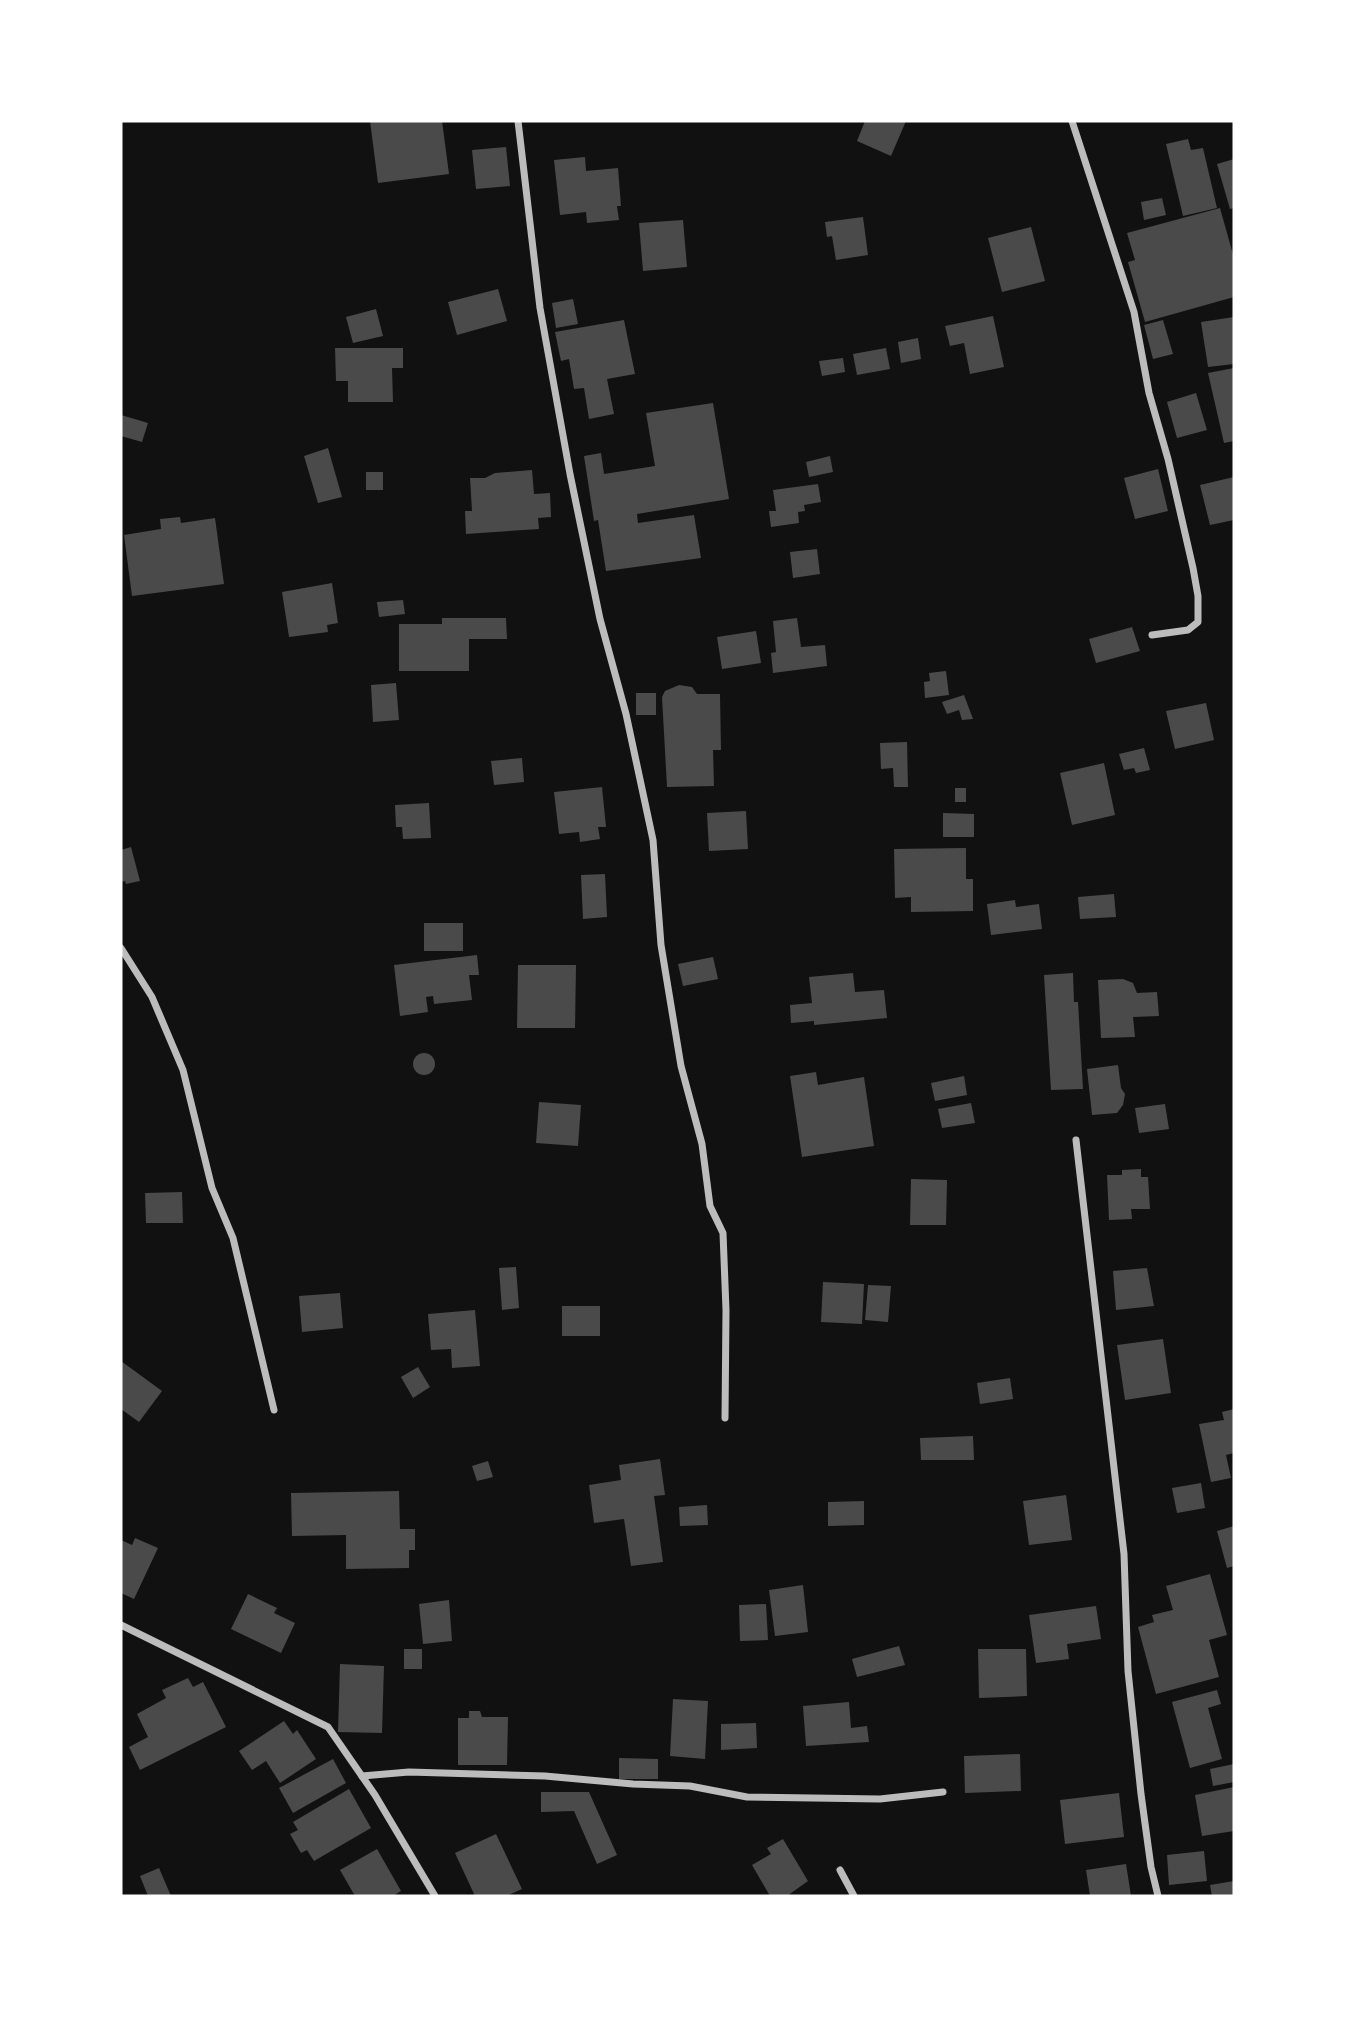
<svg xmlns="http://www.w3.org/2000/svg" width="1355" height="2017" font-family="'Roboto Condensed',sans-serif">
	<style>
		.building { fill: #4a4a4a }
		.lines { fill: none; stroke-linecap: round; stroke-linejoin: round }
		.minor { stroke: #bcbcbc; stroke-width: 7 }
	</style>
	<rect width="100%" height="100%" fill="#111"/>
	<g class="building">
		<path d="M370 121H442L449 174 378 183Z"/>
		<path d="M865 121H906L891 156 857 141Z"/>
		<path d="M1188 139 1191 150 1203 148 1217 208 1183 216 1166 144Z"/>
		<path d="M506 147 510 186 476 189 472 150Z"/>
		<path d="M585 157 586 171 618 168 621 206H617L619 220 587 223 586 212 560 215 554 160Z"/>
		<path d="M1234 159V208L1230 209 1217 164Z"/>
		<path d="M1162 198 1166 215 1144 220 1141 202Z"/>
		<path d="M1220 208 1234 258V297L1145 322 1128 262 1135 260 1127 233Z"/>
		<path d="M863 217 868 255 836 260 832 236 827 237 825 222Z"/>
		<path d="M683 220 687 267 643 271 639 223Z"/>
		<path d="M1031 227 1045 281 1002 292 988 238Z"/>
		<path d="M498 289 507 321 457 335 448 302Z"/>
		<path d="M573 299 578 324 556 328 552 303Z"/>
		<path d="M376 309 383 336 353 343 346 317Z"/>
		<path d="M993 316 1004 367 970 374 964 343 950 346 945 326Z"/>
		<path d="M1234 317V364L1208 367 1201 322Z"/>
		<path d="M624 320 635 374 607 379 614 414 589 419 584 388 574 389 569 359 561 361 555 332Z"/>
		<path d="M1163 320 1173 354 1153 359 1144 325Z"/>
		<path d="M918 338 921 359 901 363 898 342Z"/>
		<path d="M335 348H403V368H392L393 402H348V381H336Z"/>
		<path d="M886 348 890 369 857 375 853 354Z"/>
		<path d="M843 358 845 372 822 376 819 361Z"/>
		<path d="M1234 368V441L1224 443 1208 373Z"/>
		<path d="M1196 393 1207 430 1177 438 1167 402Z"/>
		<path d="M713 403 729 499 637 514 638 523 694 515 701 558 606 571 598 520 594 521 584 456 601 453 604 474 655 466 646 413Z"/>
		<path d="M121 415 148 423 142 442 121 436Z"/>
		<path d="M328 448 342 497 318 503 304 456Z"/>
		<path d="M830 456 833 472 809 477 806 462Z"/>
		<path d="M1158 469 1168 511 1135 519 1124 478Z"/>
		<path d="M532 470 534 494 550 493 551 517 538 518 539 529 466 534 465 511H472L470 478H485L495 473Z"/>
		<rect x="366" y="472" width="17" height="18"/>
		<path d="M1234 477V520L1210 525 1200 485Z"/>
		<path d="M818 484 821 502 804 505 805 511 798 512 799 523 771 527 769 511H776L773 490Z"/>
		<path d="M180 517 181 523 215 518 224 584 132 596 124 535 161 529 160 519Z"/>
		<path d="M817 549 820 574 793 578 790 552Z"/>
		<path d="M332 583 338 623 327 625 328 632 289 637 282 592Z"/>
		<path d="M403 600 405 614 379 617 377 602Z"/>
		<path d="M442 618H506L507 639H469V671H399V624H442Z"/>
		<path d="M797 618 801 647 825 645 827 666 773 673 771 653 776 652 773 621Z"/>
		<path d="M1132 627 1140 651 1096 663 1089 639Z"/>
		<path d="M756 631 761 663 722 669 717 637Z"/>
		<path d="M946 671 949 695 925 698 924 682 930 681 929 673Z"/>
		<path d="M396 683 399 720 373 722 371 685Z"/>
		<path d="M679 685 692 687 697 694H720L721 750H713L714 786 667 787 662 697 665 691Z"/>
		<rect x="636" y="693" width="20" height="22"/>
		<path d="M964 695 973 719 962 720 959 710 947 714 942 702Z"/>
		<path d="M1206 703 1214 740 1175 749 1166 711Z"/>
		<path d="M907 742 908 787H894L893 768 881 769 880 743Z"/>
		<path d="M1144 748 1150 770 1136 773 1134 768 1124 770 1119 754Z"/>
		<path d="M522 758 524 782 494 785 491 761Z"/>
		<path d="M1104 763 1115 815 1072 825 1060 773Z"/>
		<path d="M602 787 606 827H598L600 839 580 842 579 832 559 834 554 792Z"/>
		<rect x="955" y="788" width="11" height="14"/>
		<path d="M429 803 431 838 403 839 402 827H396L395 805Z"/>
		<path d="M746 811 748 849 709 851 707 813Z"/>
		<path d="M943 813 974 814V837H943Z"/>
		<path d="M131 847 140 881 126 884 125 881 121 882V850Z"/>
		<path d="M966 848V879H973V911L911 912V897L895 898 894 849Z"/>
		<path d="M605 874 607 917 583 919 581 875Z"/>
		<path d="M1114 894 1116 917 1080 919 1078 897Z"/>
		<path d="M1015 900 1016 907 1039 904 1042 929 991 935 987 904Z"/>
		<rect x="424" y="923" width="39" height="28"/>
		<path d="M477 955 479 975H469L472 1000 434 1004 433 996 426 997 428 1012 400 1016 394 965Z"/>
		<path d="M713 957 718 979 683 986 678 964Z"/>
		<path d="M518 965H576L575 1028H517Z"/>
		<path d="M853 973 855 992 884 990 887 1018 814 1025V1021L791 1023 790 1005 812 1003 809 977Z"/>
		<path d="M1073 973 1074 1002H1078L1083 1089 1051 1090 1044 975Z"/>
		<path d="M1123 979 1133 983 1137 993 1157 992 1159 1016 1133 1017 1135 1037 1101 1038 1098 980Z"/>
		<circle cx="424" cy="1064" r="11"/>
		<path d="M1118 1065 1121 1088 1125 1094 1123 1105 1117 1113 1092 1115 1087 1069Z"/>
		<path d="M816 1072 818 1085 864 1077 874 1146 802 1157 790 1076Z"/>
		<path d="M964 1076 967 1095 935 1101 931 1083Z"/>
		<path d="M539 1102 581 1105 578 1146 536 1143Z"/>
		<path d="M971 1103 975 1123 942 1128 938 1109Z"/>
		<path d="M1165 1104 1169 1129 1139 1133 1135 1108Z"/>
		<path d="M1141 1169V1177H1148L1150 1209H1131L1132 1219 1109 1220 1107 1175H1122V1170Z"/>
		<path d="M911 1179 947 1180 946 1225H910Z"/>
		<path d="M182 1192 183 1223H146L145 1193Z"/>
		<path d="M516 1267 519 1308 502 1310 499 1268Z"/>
		<path d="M1147 1268 1154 1306 1116 1310 1113 1271Z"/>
		<path d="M823 1282 864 1284 862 1324 821 1322Z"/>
		<path d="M868 1285 891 1286 888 1322 865 1320Z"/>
		<path d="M340 1293 343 1328 302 1332 299 1296Z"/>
		<rect x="562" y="1306" width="38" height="30"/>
		<path d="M475 1310 480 1366 452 1368 451 1349 431 1350 428 1314Z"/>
		<path d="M1163 1339 1171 1393 1125 1400 1117 1345Z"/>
		<path d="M121 1361 162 1391 139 1422 121 1409Z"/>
		<path d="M418 1367 430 1387 413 1398 401 1377Z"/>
		<path d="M1010 1378 1013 1399 980 1404 977 1383Z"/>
		<path d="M1234 1409V1453L1226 1455 1231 1478 1211 1482 1199 1424 1224 1420 1222 1412Z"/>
		<path d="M973 1436 974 1460H921L920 1438Z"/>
		<path d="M660 1459 665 1495 654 1496 663 1562 631 1566 624 1519 594 1523 589 1485 621 1480 619 1465Z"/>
		<path d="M488 1461 493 1477 477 1481 472 1466Z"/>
		<path d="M1201 1483 1205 1508 1177 1513 1172 1488Z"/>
		<path d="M399 1491 400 1529H415V1550H409V1568L346 1569V1535L292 1536 291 1493Z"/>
		<path d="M1066 1495 1072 1540 1029 1545 1023 1501Z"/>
		<path d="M864 1501V1525L828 1526V1502Z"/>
		<path d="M707 1505 708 1525 680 1526 679 1507Z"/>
		<path d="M1234 1526V1566L1227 1568 1217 1531Z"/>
		<path d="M135 1538 158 1548 134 1599 121 1593V1540L132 1545Z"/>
		<path d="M1210 1574 1227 1635 1209 1640 1219 1677 1156 1694 1138 1627 1154 1622 1152 1615 1173 1610 1166 1586Z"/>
		<path d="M803 1585 808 1632 775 1636 769 1590Z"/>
		<path d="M248 1594 277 1608 274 1613 295 1623 281 1653 231 1629Z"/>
		<path d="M449 1600 452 1641 423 1644 419 1604Z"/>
		<path d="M766 1604 768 1640 740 1641 739 1605Z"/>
		<path d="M1096 1606 1101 1639 1067 1644 1069 1659 1036 1663 1029 1615Z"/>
		<path d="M899 1646 905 1665 857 1677 852 1659Z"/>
		<rect x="404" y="1649" width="18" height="20"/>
		<path d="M978 1649H1026L1027 1696 979 1698Z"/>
		<path d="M340 1664 384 1666 382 1733 338 1732Z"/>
		<path d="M188 1678 193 1687 203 1682 226 1727 140 1770 129 1747 148 1737 137 1714 166 1698 162 1690Z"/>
		<path d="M1217 1690 1221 1704 1208 1708 1222 1759 1190 1768 1172 1702Z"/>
		<path d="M673 1699 708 1701 705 1759 670 1756Z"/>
		<path d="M849 1702 851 1728 867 1726 869 1742 806 1746 803 1706Z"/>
		<path d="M469 1711H480L482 1717H508L507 1765H458V1718H469Z"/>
		<path d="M284 1721 293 1734 297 1730 316 1759 280 1783 266 1761 252 1770 239 1751Z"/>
		<path d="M756 1723 757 1748 721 1750V1724Z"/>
		<path d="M1020 1754 1021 1791 965 1793 964 1756Z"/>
		<path d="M619 1758 658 1759V1779H619Z"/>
		<path d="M333 1759 346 1783 293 1813 279 1788Z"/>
		<path d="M1234 1764V1782L1213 1786 1210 1769Z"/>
		<path d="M1234 1787V1831L1202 1836 1195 1795Z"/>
		<path d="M349 1789 371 1828 314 1861 307 1850 301 1853 290 1834 298 1830 293 1822Z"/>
		<path d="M541 1792H589L617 1855 597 1864 574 1811 541 1812Z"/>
		<path d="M1119 1793 1124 1837 1065 1844 1060 1800Z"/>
		<path d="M496 1834 522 1889 506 1896H475L455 1853Z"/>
		<path d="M783 1839 808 1881 787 1896H770L752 1865 771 1854 767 1848Z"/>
		<path d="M377 1849 401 1891 393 1896H355L340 1870Z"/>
		<path d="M1204 1851 1207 1881 1169 1885 1167 1855Z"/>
		<path d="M1126 1864 1131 1896H1090L1086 1870Z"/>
		<path d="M159 1868 171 1896H148L140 1876Z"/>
		<path d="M1234 1881V1896H1212L1210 1885Z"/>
	</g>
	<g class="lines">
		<g class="minor">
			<path d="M518 121 540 308 570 474 600 619 626 714 653 840 661 945 681 1066 702 1144 710 1206 723 1233 726 1310 725 1418"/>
			<path d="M1072 121 1134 312 1149 393 1168 459 1193 568 1198 596V622L1188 630 1152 635"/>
			<path d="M121 948 152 997 183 1070 212 1188 233 1238 274 1410"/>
			<path d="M1076 1140 1124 1554 1128 1671 1141 1794 1151 1867 1158 1896"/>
			<path d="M121 1625 328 1727 375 1795 435 1896"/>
			<path d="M362 1776 409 1772 545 1776 633 1784 690 1786 747 1797 880 1799 943 1792"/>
			<path d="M840 1870 854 1896"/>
		</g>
	</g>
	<rect width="1355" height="2017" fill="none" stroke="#ffffff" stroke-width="245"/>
</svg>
